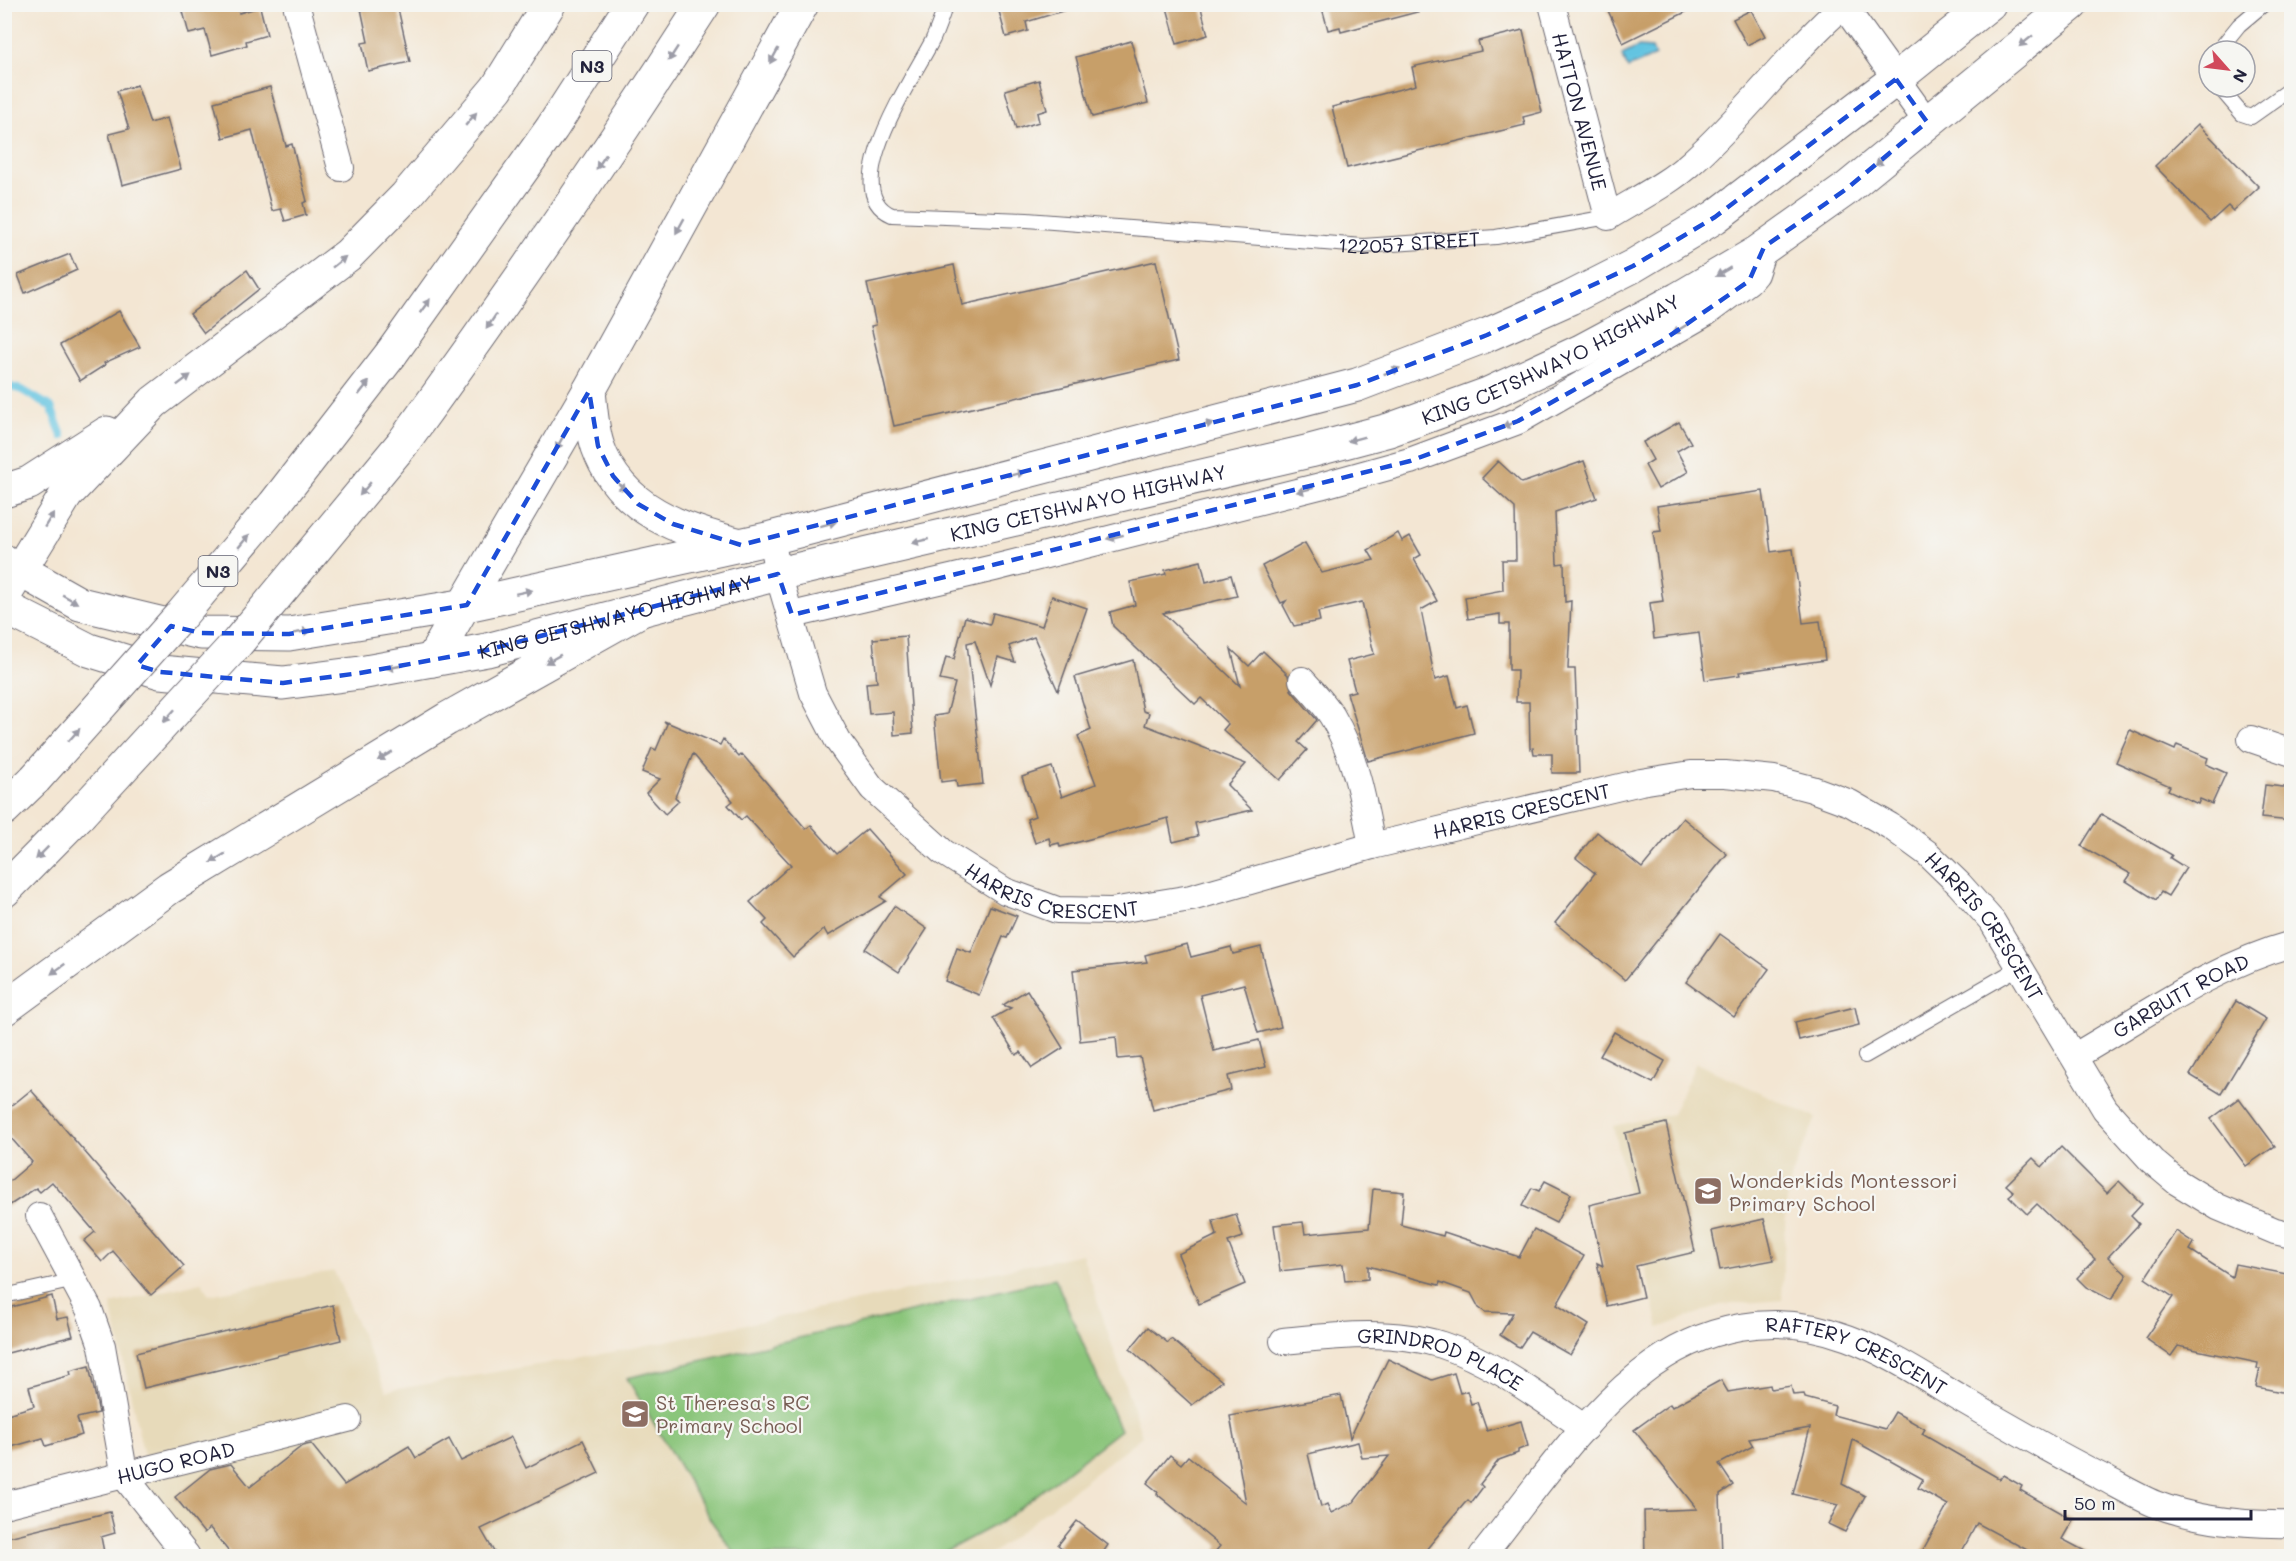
<svg xmlns="http://www.w3.org/2000/svg" width="2296" height="1561" font-family="Mali,sans-serif">
	<style>
		.built { fill: #e7daba }
		.green { fill: #8ac57a; stroke: #56745a; stroke-width: 1.5 }
		.water { fill: #63c4e1; stroke: #42738e; stroke-width: 1.5 }
		.lines { fill: none; stroke-linecap: round; stroke-linejoin: round }
		.stream { stroke: #63c4e1; stroke-width: 8 }
		.building { fill: #c79f69; fill-rule: evenodd }
		.service-casing { stroke: #6b6770; stroke-width: 16 }
		.minor-casing { stroke: #6b6770; stroke-width: 28 }
		.secondary-casing { stroke: #6b6770; stroke-width: 35 }
		.motorway-casing { stroke: #6b6770; stroke-width: 35 }
		.service { stroke: #fff; stroke-width: 14 }
		.minor { stroke: #fff; stroke-width: 26 }
		.secondary { stroke: #fff; stroke-width: 33 }
		.motorway { stroke: #fff; stroke-width: 33 }
		.motorway-bridge-casing { stroke: #6b6770; stroke-width: 35; stroke-linecap: butt }
		.motorway-bridge { stroke: #fff; stroke-width: 33 }
		.oneway { fill: #9c9ca7 }
		.marked { fill: none; stroke: #1d4ed8; stroke-width: 4.5; stroke-dasharray: 12 8; stroke-linejoin: round }
		.labels { text-anchor: middle; dominant-baseline: central; stroke-width: 4.5; stroke-linejoin: round; paint-order: stroke }
		.shield { fill: #f6f6f2; stroke: #626272; stroke-width: 1.5 }
		.shield-label { font-size: 18px; font-weight: bold; fill: #22223b }
		.street-label { font-size: 20px; fill: #22223b; stroke: #f6f6f2 }
		.education-label { font-size: 20px; fill: #785e54; stroke: #f6f6f2; text-anchor: start }
	</style>
	<rect width="100%" height="100%" fill="#f6f6f2"/>
	<filter id="ink" filterUnits="userSpaceOnUse"><feTurbulence type="fractalNoise" baseFrequency=".0167" numOctaves="2"/><feDisplacementMap in="SourceGraphic" scale="12" xChannelSelector="R" yChannelSelector="G"/><feConvolveMatrix kernelMatrix="1 2 1 2 8 2 1 2 1" color-interpolation-filters="sRGB"/></filter>
	<filter id="wash" filterUnits="userSpaceOnUse"><feTurbulence type="fractalNoise" baseFrequency=".008" numOctaves="4" result="noise"/><feDisplacementMap in="SourceGraphic" scale="24" xChannelSelector="R" yChannelSelector="G"/><feGaussianBlur stdDeviation="1.35" result="paint"/><feColorMatrix in="noise" values="0 0 0 0 0 0 0 0 0 0 0 0 0 0 0 0 0 1.4 0 .05"/><feComposite in="paint" operator="in"/></filter>
	<g filter="url(#wash)">
		<rect width="100%" height="100%" fill="#f3e6d3"/>
		<g class="built">
			<path d="M1696 1063 1816 1118 1792 1175 1786 1206 1782 1300 1720 1305 1659 1328 1613 1126 1672 1114Z"/>
			<path d="M1082 1254 1142 1436 989 1556H203L151 1489 111 1304 202 1282 209 1295 334 1271 386 1391 613 1352Z"/>
		</g>
		<path class="green" d="M1055 1278 1120 1430 1004 1520 937 1556H737L712 1522 627 1378Z"/>
		<path class="water" d="M1638 47 1652 48 1655 56 1628 68 1622 55Z"/>
		<g class="lines">
			<path class="stream" d="M4 385 22 390 51 407 62 436"/>
		</g>
		<g id="blocks">
			<g class="building">
				<path d="M181 4H236L239 13 260 7 267 35 246 41 247 45 212 55 205 30 189 34Z"/>
				<path d="M360 4H397L410 62 368 71 362 43 368 42Z"/>
				<path d="M997 4H1065L1066 10 1026 22 1028 31 1006 37Z"/>
				<path d="M1166 4H1200L1208 35 1177 44Z"/>
				<path d="M1321 4H1420L1421 11 1341 32 1340 27 1328 30Z"/>
				<path d="M1605 4H1702L1623 43Z"/>
				<path d="M1751 10 1765 36 1747 45 1733 19Z"/>
				<path d="M1523 30 1542 112 1523 117 1525 125 1347 168 1332 107 1416 85 1412 67 1481 51 1478 41Z"/>
				<path d="M1131 41 1148 103 1092 117 1076 57Z"/>
				<path d="M1039 80 1047 110 1037 113 1039 122 1016 129 1005 90Z"/>
				<path d="M137 85 150 123 167 118 181 169 122 185 109 134 129 129 117 91Z"/>
				<path d="M270 87 286 146 292 144 307 201 303 203 306 215 285 221 281 209 272 211 252 130 223 138 214 102Z"/>
				<path d="M2198 124 2259 187 2233 211 2228 206 2210 222 2155 166Z"/>
				<path d="M70 254 77 270 25 293 18 275Z"/>
				<path d="M1156 261 1179 360 894 426 871 326 876 325 867 284 954 265 962 305Z"/>
				<path d="M247 270 259 289 204 333 190 314Z"/>
				<path d="M119 311 140 347 104 363 105 365 80 381 60 345Z"/>
				<path d="M1679 422 1691 443 1677 451 1688 472 1658 489 1645 465 1653 460 1643 442Z"/>
				<path d="M1498 461 1522 483 1584 461 1597 498 1555 512 1557 564 1564 563 1565 602 1571 601 1568 669H1575L1579 773H1552V754H1534L1533 748 1530 749 1529 702H1516L1517 670H1509V624H1500V614L1468 619 1465 597 1503 590 1502 560H1516L1515 508 1482 478Z"/>
				<path d="M1763 491 1771 552 1793 549 1803 623 1820 621 1825 660 1739 672 1740 675 1705 680 1699 633 1654 639 1650 603 1663 601 1653 532 1661 531 1657 506Z"/>
				<path d="M1398 533 1402 541 1410 536 1421 555 1414 559 1437 601 1421 610 1435 680 1449 676 1457 708 1467 705 1474 733 1368 761 1347 693 1355 691 1347 661 1374 654 1362 602 1318 612 1320 621 1294 626 1283 605 1286 601 1281 603 1262 566 1305 543 1322 573 1374 560 1368 550Z"/>
				<path d="M1201 561 1206 582 1231 575 1237 596 1163 613 1240 686 1231 649 1249 666 1263 651 1288 675 1291 690 1317 720 1298 742 1307 750 1280 780 1223 730 1228 724 1201 698 1195 704 1113 626 1110 612 1135 605 1130 582 1166 574 1165 570Z"/>
				<path d="M1052 596 1087 608 1058 691 1034 637 1009 646 1015 662 998 657 990 685 975 641 967 643 983 784 957 787 956 780 941 782 934 716 947 714 955 683 940 680 946 657 954 659 965 617 990 624 993 613 1042 626Z"/>
				<path d="M906 636 913 733 894 735 893 712 869 714 866 683 877 682 873 639Z"/>
				<path d="M1133 660 1143 711 1149 713 1145 725 1246 764 1227 785 1252 810 1195 823 1198 836 1173 842 1168 818 1060 847 1059 843 1051 845 1049 838 1035 843 1027 819 1035 816 1022 777 1052 767 1062 797 1096 784 1078 736 1091 730 1075 677Z"/>
				<path d="M664 721 720 745 723 739 739 757 742 754 806 829 811 825 837 854 867 829 907 874 880 897 886 901 828 936 824 929 793 957 763 924 767 920 750 902 791 865 746 816 741 820 728 805 733 801 693 754 675 797 679 801 665 814 646 793 660 779 642 772 652 748 656 750 667 724Z"/>
				<path d="M2130 730 2175 750 2177 745 2208 758 2206 764 2226 773 2212 804 2200 799 2198 804 2168 790 2170 786 2116 762Z"/>
				<path d="M2265 785 2292 788V821L2261 818Z"/>
				<path d="M2101 814 2172 855 2170 858 2186 868 2168 896 2161 892 2156 900 2126 881 2131 874 2081 846Z"/>
				<path d="M1683 818 1727 854 1625 980 1555 923 1595 873 1576 858 1597 832 1642 868Z"/>
				<path d="M894 906 927 929 899 972 865 949Z"/>
				<path d="M990 906 1017 916 1007 938 1003 937 979 995 945 981 957 948 971 953Z"/>
				<path d="M1720 934 1769 969 1734 1017 1686 982Z"/>
				<path d="M1187 944 1191 957 1231 947 1233 954 1261 947 1281 1027 1258 1033 1244 984 1200 995 1214 1051 1259 1040 1266 1067 1228 1076 1231 1090 1153 1110 1140 1057 1118 1059 1116 1037 1080 1041 1073 970 1147 962 1145 955Z"/>
				<path d="M1027 990 1063 1048 1032 1068 1021 1052 1016 1055 993 1018 1011 1008 1003 1005Z"/>
				<path d="M2236 1001 2266 1019 2221 1094 2190 1075Z"/>
				<path d="M1855 1007 1859 1025 1799 1040 1795 1022Z"/>
				<path d="M1614 1032 1665 1061 1653 1083 1600 1056Z"/>
				<path d="M31 1090 184 1266 151 1295 113 1251 102 1262 84 1241 95 1232 52 1182 40 1192 36 1188 4 1209V1186L32 1162 4 1130V1112Z"/>
				<path d="M2239 1098 2275 1146 2246 1166 2211 1119Z"/>
				<path d="M1666 1123 1695 1252 1636 1266 1643 1297 1607 1306 1597 1263 1603 1266 1589 1205 1639 1193 1625 1133Z"/>
				<path d="M2061 1147 2107 1193 2119 1181 2142 1204 2131 1216 2139 1224 2108 1257 2127 1275 2111 1300 2086 1287 2077 1278 2095 1259 2037 1204 2027 1214 2009 1196 2014 1192 2006 1185 2033 1158 2042 1167Z"/>
				<path d="M1545 1181 1571 1194 1556 1223 1522 1206 1532 1188 1539 1191Z"/>
				<path d="M1373 1189 1404 1192 1401 1225 1443 1236 1444 1232 1519 1257 1534 1229 1584 1256 1557 1305 1589 1325 1570 1355 1530 1332 1520 1347 1517 1346 1500 1335 1513 1313 1485 1312 1479 1308 1471 1293 1440 1282 1439 1285 1368 1266V1279L1345 1281 1343 1264 1280 1271 1274 1225 1303 1222 1305 1234 1369 1228Z"/>
				<path d="M1236 1214 1243 1237 1228 1242 1245 1284 1199 1304 1178 1254 1217 1235 1213 1221Z"/>
				<path d="M1764 1219 1774 1260 1720 1270 1712 1231Z"/>
				<path d="M2176 1231 2194 1243 2190 1250 2232 1277 2235 1264 2292 1275V1394L2256 1387 2260 1369H2257L2258 1363 2178 1346 2171 1356 2145 1338 2173 1297 2145 1278Z"/>
				<path d="M52 1296 57 1319 68 1317 73 1336 4 1354V1309Z"/>
				<path d="M333 1305 341 1340 144 1388 136 1353Z"/>
				<path d="M1148 1327 1168 1343 1171 1339 1222 1381 1192 1405 1130 1349Z"/>
				<path d="M1388 1359 1432 1380 1454 1373 1460 1393 1467 1391 1471 1404 1477 1402 1487 1431 1521 1421 1528 1446 1518 1450V1453L1499 1460 1480 1484 1483 1487 1471 1503 1468 1500 1464 1504 1420 1557H1211L1220 1546 1157 1494 1158 1492 1147 1483 1170 1455 1181 1464 1188 1456 1246 1503 1230 1416 1341 1395 1350 1438ZM1358 1442 1362 1458 1389 1456 1354 1502 1331 1513 1327 1504 1321 1507 1308 1454Z"/>
				<path d="M89 1366 99 1413 77 1418 82 1435 46 1446 43 1438 4 1449V1415L34 1406 29 1387 71 1375 70 1371Z"/>
				<path d="M1721 1380 1728 1392 1770 1385 1771 1389 1791 1386 1793 1395 1804 1394 1805 1398 1835 1406 1833 1415 1885 1429 1895 1412 1925 1429 1922 1434 2000 1479 2003 1475 2022 1486 2020 1490 2073 1520 2062 1539 2096 1557H2040L1977 1523 1959 1557H1919L1948 1505 1918 1488 1923 1479 1853 1440 1842 1484 1865 1496 1845 1532 1828 1524 1838 1505 1793 1494 1810 1428 1749 1439 1753 1446 1719 1464 1733 1485 1720 1494 1722 1557H1645L1644 1511 1697 1509 1634 1430 1670 1404 1672 1407Z"/>
				<path d="M511 1437 526 1468 583 1440 599 1473 481 1529 497 1557H233L210 1528 204 1533 175 1497 210 1469 231 1464 250 1487 302 1446 311 1444 344 1485 409 1446 416 1458 449 1439 461 1461Z"/>
				<path d="M110 1512 115 1533 101 1537 105 1557H14L4 1544V1538Z"/>
				<path d="M1077 1521 1108 1545 1100 1557H1073L1058 1545Z"/>
			</g>
		</g>
	</g>
	<g filter="url(#ink)">
		<use href="#blocks" fill-opacity="0" stroke="#6b6770" stroke-width="1.5"/>
		<g class="lines">
			<g class="service-casing">
				<g id="service">
					<path id="s1" d="M946 4C942 16 938 28 933 39 916 74 834 191 892 215L1027 220 1363 246 1496 237 1608 217"/>
					<path d="M2218 51 2239 25 2264 4"/>
					<path d="M2209 64V73"/>
					<path d="M2219 87 2242 114 2251 117 2292 88"/>
					<path d="M1865 1056 2020 967"/>
					<path d="M4 1296 75 1280"/>
				</g>
			</g>
			<g class="minor-casing">
				<g id="minor">
					<path d="M296 4 341 168"/>
					<path id="s2" d="M1552 4 1608 217C1635 200 1668 184 1692 162 1747 113 1789 53 1845 4"/>
					<path d="M1843 5 1927 122"/>
					<path id="s3" d="M771 538 778 574 813 693 838 741 872 788 943 852 1005 891 1057 910 1111 911 1191 898 1372 846 1641 782 1691 774H1725L1774 779 1812 789 1850 803 1890 826 1927 853 1959 884 1992 921 2105 1109 2152 1161 2177 1182 2218 1207 2275 1231 2292 1235"/>
					<path d="M792 615 994 568 1320 486 1410 461 1518 421 1706 313 1749 281 1755 274 1764 247"/>
					<path d="M1302 680C1312 691 1324 703 1332 716 1355 754 1364 803 1372 846"/>
					<path d="M2251 739 2292 753"/>
					<path id="s4" d="M2075 1056C2145 1016 2212 966 2292 944"/>
					<path d="M39 1216 89 1309 102 1346 125 1477 187 1556"/>
					<path id="s5" d="M1283 1341C1335 1336 1391 1329 1442 1345 1494 1362 1540 1398 1585 1428"/>
					<path id="s6" d="M4 1505 348 1419"/>
					<path id="s7" d="M1482 1556C1532 1494 1578 1423 1641 1373 1701 1325 1776 1310 1848 1338 1886 1352 1923 1376 1958 1397 2006 1425 2054 1453 2104 1478 2121 1487 2138 1497 2155 1504 2199 1521 2245 1525 2292 1524"/>
				</g>
			</g>
			<g class="secondary-casing">
				<g id="secondary">
					<path d="M4 561 80 604 201 633 289 634 467 605 771 538 1357 385 1487 335 1570 298 1633 266 1715 217 1896 79 1989 4"/>
					<path id="s8" d="M4 607 89 650 160 672 283 683 360 673 487 650 778 574 1310 451 1389 430 1488 394 1581 351 1678 299 1758 252 1845 190 2072 4"/>
				</g>
			</g>
			<g class="motorway-casing">
				<g id="motorway">
					<path d="M391 354 552 128 632 4"/>
					<path d="M589 391C591 409 592 430 598 447 620 510 682 531 741 545"/>
					<path d="M402 444C507 300 608 154 704 4"/>
					<path d="M4 491 29 483 107 433"/>
					<path d="M4 596 66 495 154 402 348 255 406 196 497 88 549 4"/>
					<path d="M432 660 589 391 802 4"/>
					<path d="M4 809 35 779"/>
					<path d="M4 891 80 814"/>
					<path d="M4 1009 169 888 447 719 641 610"/>
				</g>
			</g>
			<use href="#service" class="service"/>
			<use href="#minor" class="minor"/>
			<use href="#secondary" class="secondary"/>
			<use href="#motorway" class="motorway"/>
			<g class="motorway-bridge-casing">
				<g id="motorway-bridge">
					<path d="M35 779 182 614 274 505 391 354"/>
					<path d="M80 814 238 642 402 444"/>
				</g>
			</g>
			<use href="#motorway-bridge" class="motorway-bridge"/>
		</g>
		<defs><path id="oneway-solid" d="M-6-.8H1V-3.2L6.5 0L1 3.2V.8H-6Z" transform="scale(1.5)"/></defs>
		<g class="oneway">
			<use href="#oneway-solid" transform="translate(2026 41) rotate(141)"/>
			<use href="#oneway-solid" transform="translate(673 54) rotate(123)"/>
			<use href="#oneway-solid" transform="translate(774 56) rotate(119)"/>
			<use href="#oneway-solid" transform="translate(471 119) rotate(-50)"/>
			<use href="#oneway-solid" transform="translate(1882 160) rotate(140)"/>
			<use href="#oneway-solid" transform="translate(601 162) rotate(124)"/>
			<use href="#oneway-solid" transform="translate(680 226) rotate(119)"/>
			<use href="#oneway-solid" transform="translate(339 262) rotate(-39)"/>
			<use href="#oneway-solid" transform="translate(1723 272) rotate(149)"/>
			<use href="#oneway-solid" transform="translate(425 306) rotate(-54)"/>
			<use href="#oneway-solid" transform="translate(491 322) rotate(124)"/>
			<use href="#oneway-solid" transform="translate(1680 329) rotate(148)"/>
			<use href="#oneway-solid" transform="translate(1392 371) rotate(-21)"/>
			<use href="#oneway-solid" transform="translate(184 380) rotate(-37)"/>
			<use href="#oneway-solid" transform="translate(364 388) rotate(-52)"/>
			<use href="#oneway-solid" transform="translate(1510 424) rotate(159)"/>
			<use href="#oneway-solid" transform="translate(1205 425) rotate(-15)"/>
			<use href="#oneway-solid" transform="translate(1356 439) rotate(165)"/>
			<use href="#oneway-solid" transform="translate(560 442) rotate(120)"/>
			<use href="#oneway-solid" transform="translate(1016 474) rotate(-15)"/>
			<use href="#oneway-solid" transform="translate(620 485) rotate(49)"/>
			<use href="#oneway-solid" transform="translate(365 489) rotate(130)"/>
			<use href="#oneway-solid" transform="translate(1305 490) rotate(166)"/>
			<use href="#oneway-solid" transform="translate(49 520) rotate(-58)"/>
			<use href="#oneway-solid" transform="translate(828 524) rotate(-15)"/>
			<use href="#oneway-solid" transform="translate(1115 537) rotate(166)"/>
			<use href="#oneway-solid" transform="translate(244 541) rotate(-50)"/>
			<use href="#oneway-solid" transform="translate(920 541) rotate(167)"/>
			<use href="#oneway-solid" transform="translate(524 592) rotate(-12)"/>
			<use href="#oneway-solid" transform="translate(70 599) rotate(29)"/>
			<use href="#oneway-solid" transform="translate(302 632) rotate(-9)"/>
			<use href="#oneway-solid" transform="translate(553 659) rotate(151)"/>
			<use href="#oneway-solid" transform="translate(395 667) rotate(169)"/>
			<use href="#oneway-solid" transform="translate(169 716) rotate(132)"/>
			<use href="#oneway-solid" transform="translate(74 735) rotate(-48)"/>
			<use href="#oneway-solid" transform="translate(385 756) rotate(149)"/>
			<use href="#oneway-solid" transform="translate(42 853) rotate(135)"/>
			<use href="#oneway-solid" transform="translate(218 858) rotate(149)"/>
			<use href="#oneway-solid" transform="translate(58 969) rotate(144)"/>
		</g>
	</g>
	<path class="marked" d="M1896 79 1927 122 1845 190 1764 247 1749 281 1662 341 1518 421 1410 461 792 615 778 574 487 650 360 673 283 683 160 672 137 665 171 626 201 633 289 634 467 605 589 391 598 446 613 476 638 504 673 524 741 545 1357 385 1487 335 1633 266 1715 217Z"/>
	<defs>
		<g id="school-square" transform="scale(1.5)"><rect x="-9" y="-9" width="18" height="18" rx="4" fill="#8d6e63" stroke="#f6f6f2"/><path d="M0-5L7-2L0 1L-7-2ZM-4 1L0 2.5L4 1V4Q0 6-4 4Z" fill="#fff"/></g>
	</defs>
	<g fill-rule="evenodd">
		<use href="#school-square" x="1708" y="1191"/>
		<use href="#school-square" x="635" y="1414"/>
	</g>
	<g class="labels">
		<g class="shield">
			<rect x="572.5" y="51" width="39" height="30" rx="4.5"/>
			<rect x="198.5" y="556" width="39" height="30" rx="4.5"/>
		</g>
		<g class="shield-label">
			<text x="592" y="66">N3</text>
			<text x="218" y="571">N3</text>
		</g>
		<g class="street-label">
			<text stroke="none"><textPath href="#s2" startOffset="111">HATTON AVENUE</textPath></text>
			<text stroke="none"><textPath href="#s1" startOffset="754">122057 STREET</textPath></text>
			<text stroke="none"><textPath href="#s8" startOffset="1605">KING CETSHWAYO HIGHWAY</textPath></text>
			<text stroke="none"><textPath href="#s8" startOffset="1119">KING CETSHWAYO HIGHWAY</textPath></text>
			<text stroke="none"><textPath href="#s8" startOffset="633">KING CETSHWAYO HIGHWAY</textPath></text>
			<text stroke="none"><textPath href="#s3" startOffset="974">HARRIS CRESCENT</textPath></text>
			<text stroke="none"><textPath href="#s3" startOffset="488">HARRIS CRESCENT</textPath></text>
			<text stroke="none"><textPath href="#s3" startOffset="1496">HARRIS CRESCENT</textPath></text>
			<text stroke="none"><textPath href="#s4" startOffset="122">GARBUTT ROAD</textPath></text>
			<text stroke="none"><textPath href="#s7" startOffset="476">RAFTERY CRESCENT</textPath></text>
			<text stroke="none"><textPath href="#s5" startOffset="162">GRINDROD PLACE</textPath></text>
			<text stroke="none"><textPath href="#s6" startOffset="177">HUGO ROAD</textPath></text>
		</g>
		<g class="education-label">
			<text x="1729" y="1180">Wonderkids Montessori<tspan x="1729" dy="23">Primary School</tspan></text>
			<text x="656" y="1402">St Theresa's RC<tspan x="656" dy="23">Primary School</tspan></text>
		</g>
	</g>
	<rect width="2296" height="1561" fill="none" stroke="#f6f6f2" stroke-width="24"/>
	<g transform="translate(2227 69) rotate(118)"><circle r="28" fill="#f6f6f2" stroke="#a1a1a9" stroke-width="1.5"/>
	<path d="M0-4.5L10 22L0 15L-10 22Z" fill="#d1495b"/>
	<text y="-9" font-size="16" font-weight="bold" text-anchor="middle" fill="#22223b">N</text>
	</g>
	<path d="M2065 1510v9h186v-9" fill="none" stroke="#22223b" stroke-width="3"/>
	<text x="2074" y="1510" font-size="18" fill="#22223b" stroke="#f6f6f2" stroke-width="4.5" paint-order="stroke">50 m</text>
</svg>
